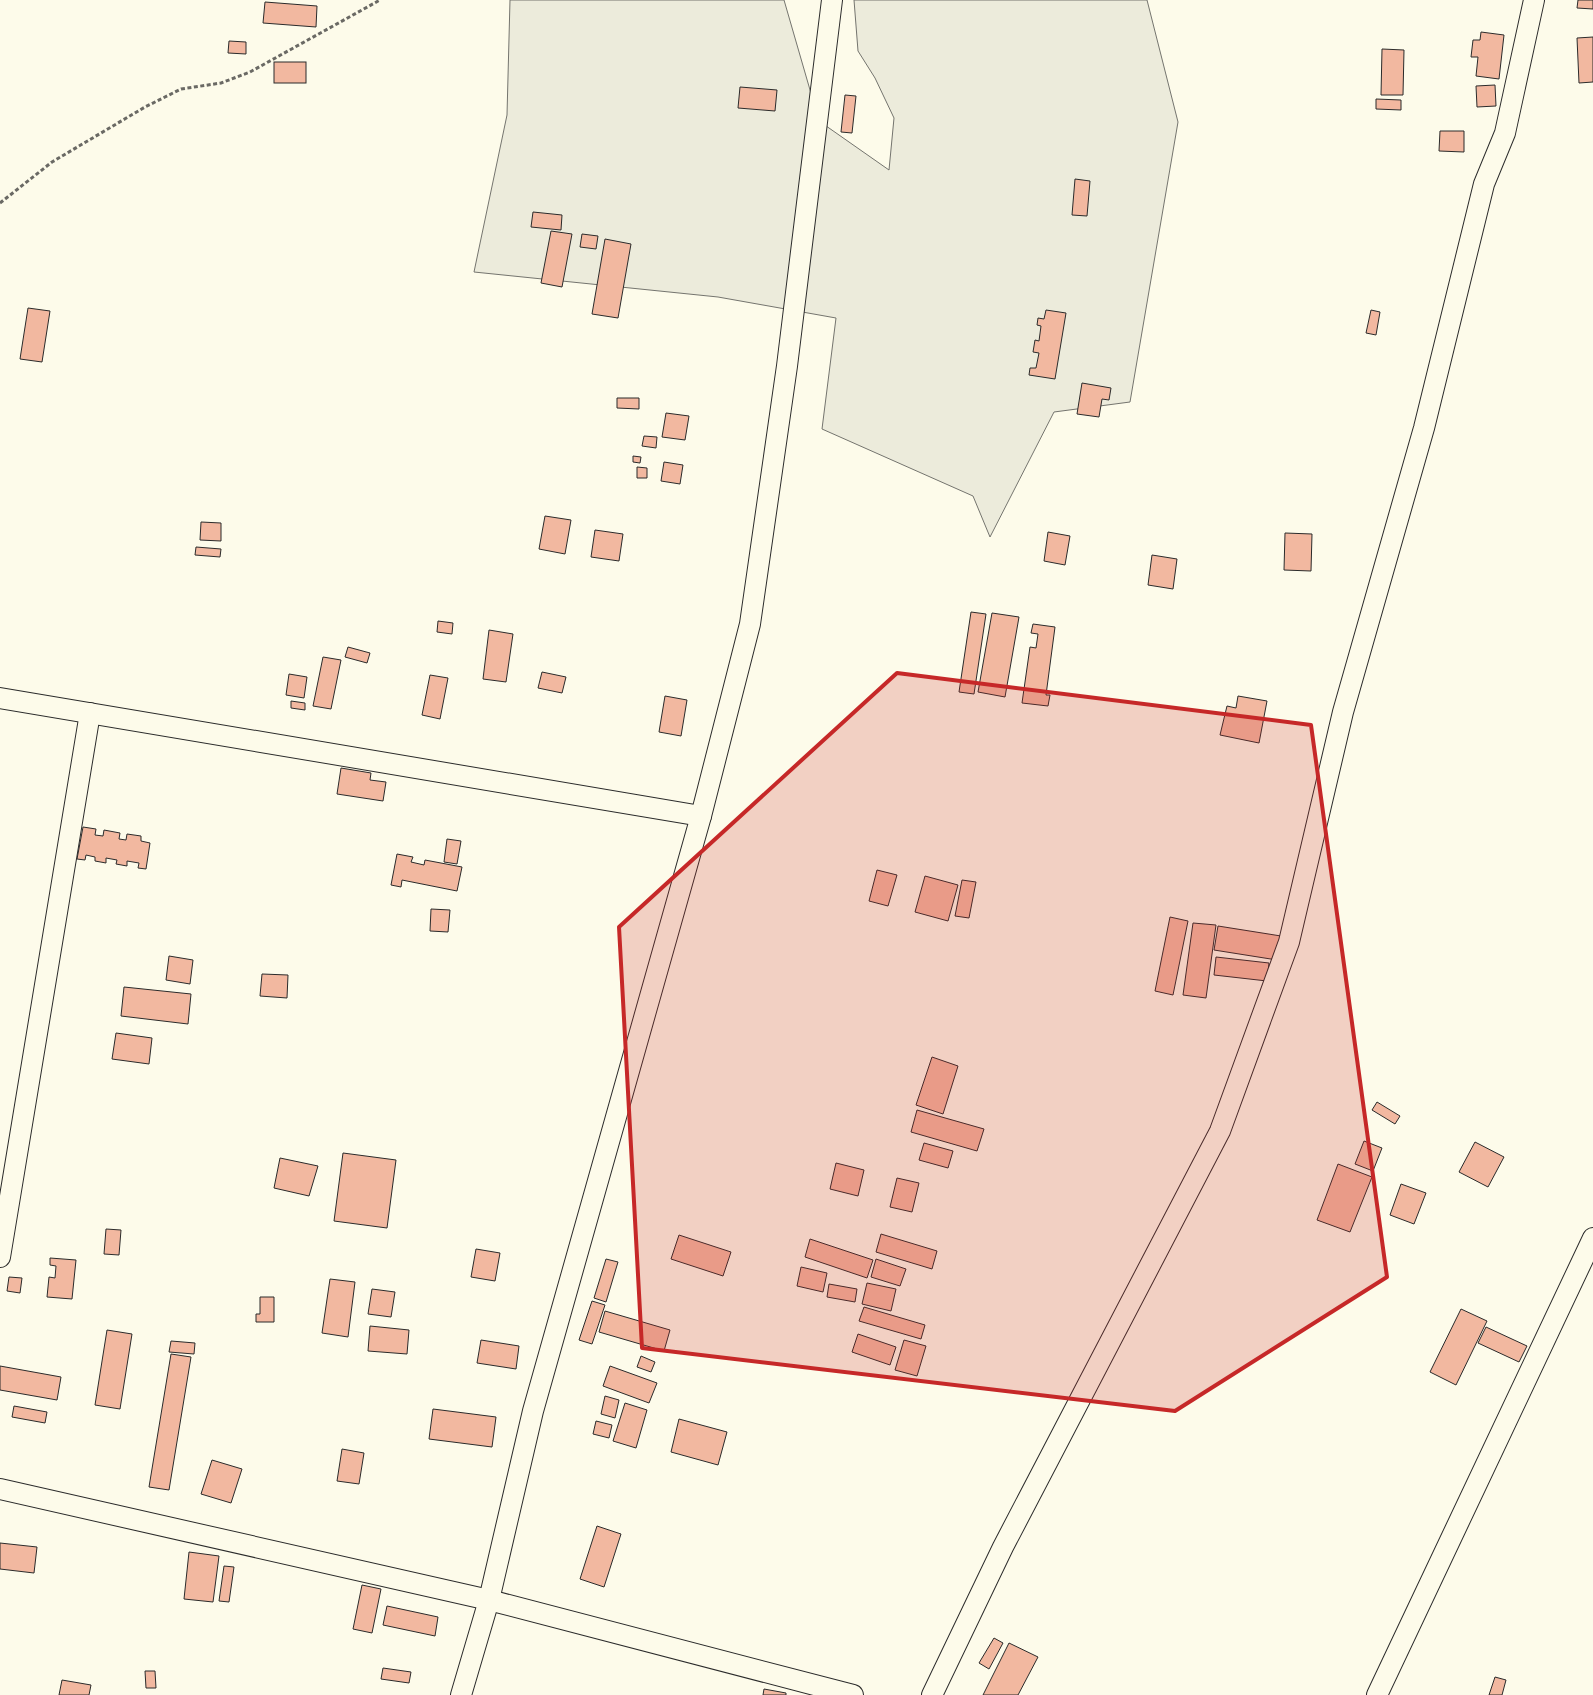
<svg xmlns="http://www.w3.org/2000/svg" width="1593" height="1695" font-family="'IBM Plex Sans',sans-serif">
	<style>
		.green { fill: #ecebdb; stroke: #74746e }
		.building { fill: #f2b8a0; stroke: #2b2b2b }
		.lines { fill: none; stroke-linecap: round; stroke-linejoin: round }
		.minor-casing { stroke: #2b2b2b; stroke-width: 22 }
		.path { stroke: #6a6964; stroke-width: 3; stroke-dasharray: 4 2.5; stroke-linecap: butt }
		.minor { stroke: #fdfbea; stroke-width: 20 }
		.marked { fill: #c62828; fill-opacity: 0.2; stroke: #c62828; stroke-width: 4; stroke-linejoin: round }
	</style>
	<rect width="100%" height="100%" fill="#fdfbea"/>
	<path class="green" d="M510 0H784L819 121 889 170 894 118 875 78 858 51 854 0H1147L1178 122 1130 402 1054 412 990 537 973 496 822 429 836 318 718 297 474 272 507 115Z"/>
	<g class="building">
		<path d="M1578 0H1593V9L1577 8Z"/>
		<path d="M265 2 317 6 316 27 263 23Z"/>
		<path d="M1481 32 1504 35 1499 79 1476 76 1478 57H1471L1473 40H1480Z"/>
		<path d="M1593 37V82L1579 83 1577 38Z"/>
		<path d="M229 41 246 42V54L228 53Z"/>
		<path d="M1382 49 1404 50 1403 95H1381Z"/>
		<rect x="274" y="62" width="32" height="21"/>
		<path d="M1495 85 1496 106 1477 107 1476 86Z"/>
		<path d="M740 87 777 90 775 111 738 108Z"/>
		<path d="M845 95 856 96 852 133 841 132Z"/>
		<path d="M1376 99 1401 100V110L1376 109Z"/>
		<path d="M1440 131H1464V152L1439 151Z"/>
		<path d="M1075 179 1090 181 1087 216 1072 215Z"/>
		<path d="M533 212 562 215 561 230 531 227Z"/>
		<path d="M551 231 572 234 562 287 541 283Z"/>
		<path d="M582 234 598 236 596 249 580 247Z"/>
		<path d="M605 239 631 244 618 318 592 314Z"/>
		<path d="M28 308 50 311 42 362 20 359Z"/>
		<path d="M1046 310 1066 313 1055 379 1029 375 1030 368H1036L1039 353 1033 352 1035 340 1039 341 1041 326 1037 325 1038 318 1044 319Z"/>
		<path d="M1371 310 1380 312 1376 335 1366 333Z"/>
		<path d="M1082 383 1111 388 1109 400 1102 399 1099 417 1077 414Z"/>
		<path d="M617 398H639V409L617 408Z"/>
		<path d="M666 413 689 416 685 440 662 437Z"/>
		<path d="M644 436 657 437 656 448 642 446Z"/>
		<path d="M633 456 641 457 640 463 633 462Z"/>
		<path d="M664 462 683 465 680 484 661 481Z"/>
		<path d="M637 467 647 468V478H637Z"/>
		<path d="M545 516 571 520 565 554 539 549Z"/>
		<path d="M201 522 221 523V541L200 540Z"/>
		<path d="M595 530 623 534 619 561 591 557Z"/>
		<path d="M1048 532 1070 536 1065 565 1044 561Z"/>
		<path d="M1285 533 1312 534 1311 571 1284 570Z"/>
		<path d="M196 547 221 549 220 557 195 555Z"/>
		<path d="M1152 555 1177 559 1173 589 1148 585Z"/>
		<path d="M971 612 986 614 974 694 959 692Z"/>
		<path d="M992 613 1019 617 1005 697 978 692Z"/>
		<path d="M438 621 453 623 452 634 437 632Z"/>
		<path d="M1033 624 1055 627 1046 695H1050L1048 706 1022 703 1030 647 1036 648 1038 634 1031 633Z"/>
		<path d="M489 630 513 634 506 682 483 679Z"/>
		<path d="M348 647 370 653 367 663 345 657Z"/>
		<path d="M323 657 341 660 331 709 313 706Z"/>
		<path d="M542 672 566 677 562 693 538 688Z"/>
		<path d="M289 674 307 677 304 698 286 695Z"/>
		<path d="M430 675 448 678 440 719 422 715Z"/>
		<path d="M665 696 687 700 681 736 659 732Z"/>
		<path d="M1238 696 1267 701 1259 743 1220 735 1227 706 1236 708Z"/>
		<path d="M291 701 305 703V710L291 708Z"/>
		<path d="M341 768 371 773 370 780 386 782 383 801 337 794Z"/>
		<path d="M83 827 96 829 95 835 103 836 104 830 120 833 119 839 126 840 127 834 141 836V841L150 843 146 869 138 868 139 863 127 861V866L116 864 117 860 106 858V863L95 861V857L86 855 85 860 77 859Z"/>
		<path d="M447 839 461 841 457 864 444 862Z"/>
		<path d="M397 854 413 857 411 862 424 865 425 860 462 867 457 891 402 880 401 887 391 885Z"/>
		<path d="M877 870 897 875 888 906 869 901Z"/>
		<path d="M925 876 958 885 948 921 915 912Z"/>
		<path d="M962 880 976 882 969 918 955 916Z"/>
		<path d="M431 909 450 910 448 932 430 931Z"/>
		<path d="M1170 917 1188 921 1173 995 1155 991Z"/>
		<path d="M1193 923 1216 925 1206 998 1183 995Z"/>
		<path d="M1218 926 1281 936 1277 960 1214 950Z"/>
		<path d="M169 956 193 960 190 984 166 980Z"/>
		<path d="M1216 957 1269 963 1267 981 1214 975Z"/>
		<path d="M262 974 288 975 287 998 260 996Z"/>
		<path d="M124 987 191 994 188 1024 121 1016Z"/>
		<path d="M116 1033 152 1038 149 1064 112 1059Z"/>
		<path d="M932 1057 958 1066 943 1114 916 1105Z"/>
		<path d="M1377 1102 1400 1116 1395 1124 1372 1110Z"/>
		<path d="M917 1110 984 1129 977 1151 911 1132Z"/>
		<path d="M1364 1141 1382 1148 1373 1171 1355 1164Z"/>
		<path d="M1475 1142 1504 1157 1488 1187 1459 1172Z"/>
		<path d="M924 1143 953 1151 948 1168 919 1160Z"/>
		<path d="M343 1153 396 1160 387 1228 334 1221Z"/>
		<path d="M280 1158 318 1166 309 1196 274 1188Z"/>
		<path d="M836 1163 864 1170 858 1196 830 1189Z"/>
		<path d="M1338 1164 1372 1177 1350 1232 1317 1220Z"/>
		<path d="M897 1178 919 1183 912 1212 890 1207Z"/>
		<path d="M1401 1184 1426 1193 1414 1224 1390 1215Z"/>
		<path d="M106 1229 121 1230 119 1255 104 1254Z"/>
		<path d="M881 1234 937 1251 932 1269 876 1252Z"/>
		<path d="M679 1235 731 1252 723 1276 671 1259Z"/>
		<path d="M810 1239 873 1260 867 1278 805 1257Z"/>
		<path d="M476 1249 500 1253 495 1281 471 1277Z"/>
		<path d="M50 1258 76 1260 72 1299 47 1297 49 1277 55 1278 56 1266 50 1265Z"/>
		<path d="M606 1259 618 1262 606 1302 594 1298Z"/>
		<path d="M876 1259 906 1269 900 1286 871 1277Z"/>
		<path d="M801 1267 827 1273 823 1292 797 1286Z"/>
		<path d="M9 1277 22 1278 20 1293 7 1291Z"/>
		<path d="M330 1279 355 1282 348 1337 322 1333Z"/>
		<path d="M867 1283 896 1289 891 1311 862 1304Z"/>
		<path d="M829 1284 857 1289 855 1302 827 1297Z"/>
		<path d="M372 1289 395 1292 391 1317 368 1314Z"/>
		<path d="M260 1297H274V1322H256V1314H260Z"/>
		<path d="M592 1301 605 1305 592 1344 579 1340Z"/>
		<path d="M864 1307 925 1325 921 1339 859 1321Z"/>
		<path d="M1461 1309 1487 1321 1456 1385 1430 1372Z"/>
		<path d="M605 1311 670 1330 664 1351 599 1332Z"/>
		<path d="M370 1326 409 1330 407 1354 368 1351Z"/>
		<path d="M1486 1327 1527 1346 1519 1362 1478 1343Z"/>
		<path d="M107 1330 132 1334 120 1409 95 1405Z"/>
		<path d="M858 1334 896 1347 890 1365 852 1352Z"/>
		<path d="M481 1340 519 1346 516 1369 477 1363Z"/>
		<path d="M904 1340 926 1346 917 1376 895 1370Z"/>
		<path d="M171 1341 195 1343 194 1354 169 1352Z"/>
		<path d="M171 1354 191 1357 169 1490 149 1487Z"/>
		<path d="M641 1356 655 1362 651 1372 637 1367Z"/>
		<path d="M0 1366 61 1377 57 1400 0 1390Z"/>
		<path d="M610 1366 657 1383 649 1403 603 1386Z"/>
		<path d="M605 1396 619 1400 615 1418 601 1414Z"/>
		<path d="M625 1403 647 1410 636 1448 613 1441Z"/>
		<path d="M14 1406 47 1412 45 1423 12 1417Z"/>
		<path d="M433 1409 496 1417 492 1447 429 1439Z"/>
		<path d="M679 1419 727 1432 718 1465 671 1452Z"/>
		<path d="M596 1421 612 1425 609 1438 593 1434Z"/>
		<path d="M342 1449 364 1453 359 1484 337 1481Z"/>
		<path d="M212 1460 242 1469 231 1503 201 1494Z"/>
		<path d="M597 1526 621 1534 604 1587 580 1579Z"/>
		<path d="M0 1543 37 1547 34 1573 0 1569Z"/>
		<path d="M189 1552 219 1556 213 1602 184 1599Z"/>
		<path d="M224 1566 234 1567 229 1602 219 1601Z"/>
		<path d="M362 1585 381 1589 372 1633 353 1629Z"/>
		<path d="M387 1606 438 1617 435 1636 383 1625Z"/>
		<path d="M994 1638 1003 1643 989 1669 979 1663Z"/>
		<path d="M1009 1643 1038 1657 1018 1695H983Z"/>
		<path d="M383 1668 411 1672 409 1683 381 1679Z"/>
		<path d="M145 1671H155L156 1688H146Z"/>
		<path d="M1495 1677 1506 1680 1502 1695H1489Z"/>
		<path d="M62 1680 91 1685 89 1695H59Z"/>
		<path d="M764 1689 786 1693V1695H763Z"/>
	</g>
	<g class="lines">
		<g class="minor-casing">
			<g id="minor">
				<path d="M0 698 701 816"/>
				<path d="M0 1257 90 713"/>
				<path d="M0 1489 489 1600 853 1695"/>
				<path d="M461 1695 489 1600 533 1411 701 816 750 624 787 366 832 0"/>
				<path d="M932 1695 1003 1547 1220 1131 1289 942 1343 712 1424 428 1484 184 1505 133 1534 0"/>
				<path d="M1377 1695 1593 1238"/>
			</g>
		</g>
		<path class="path" d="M0 203 52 162 145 107 181 89 221 83 250 72 380 0"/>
		<use href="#minor" class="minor"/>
	</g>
	<path class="marked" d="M897 673 1311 725 1387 1277 1175 1411 642 1348 619 927Z"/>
</svg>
